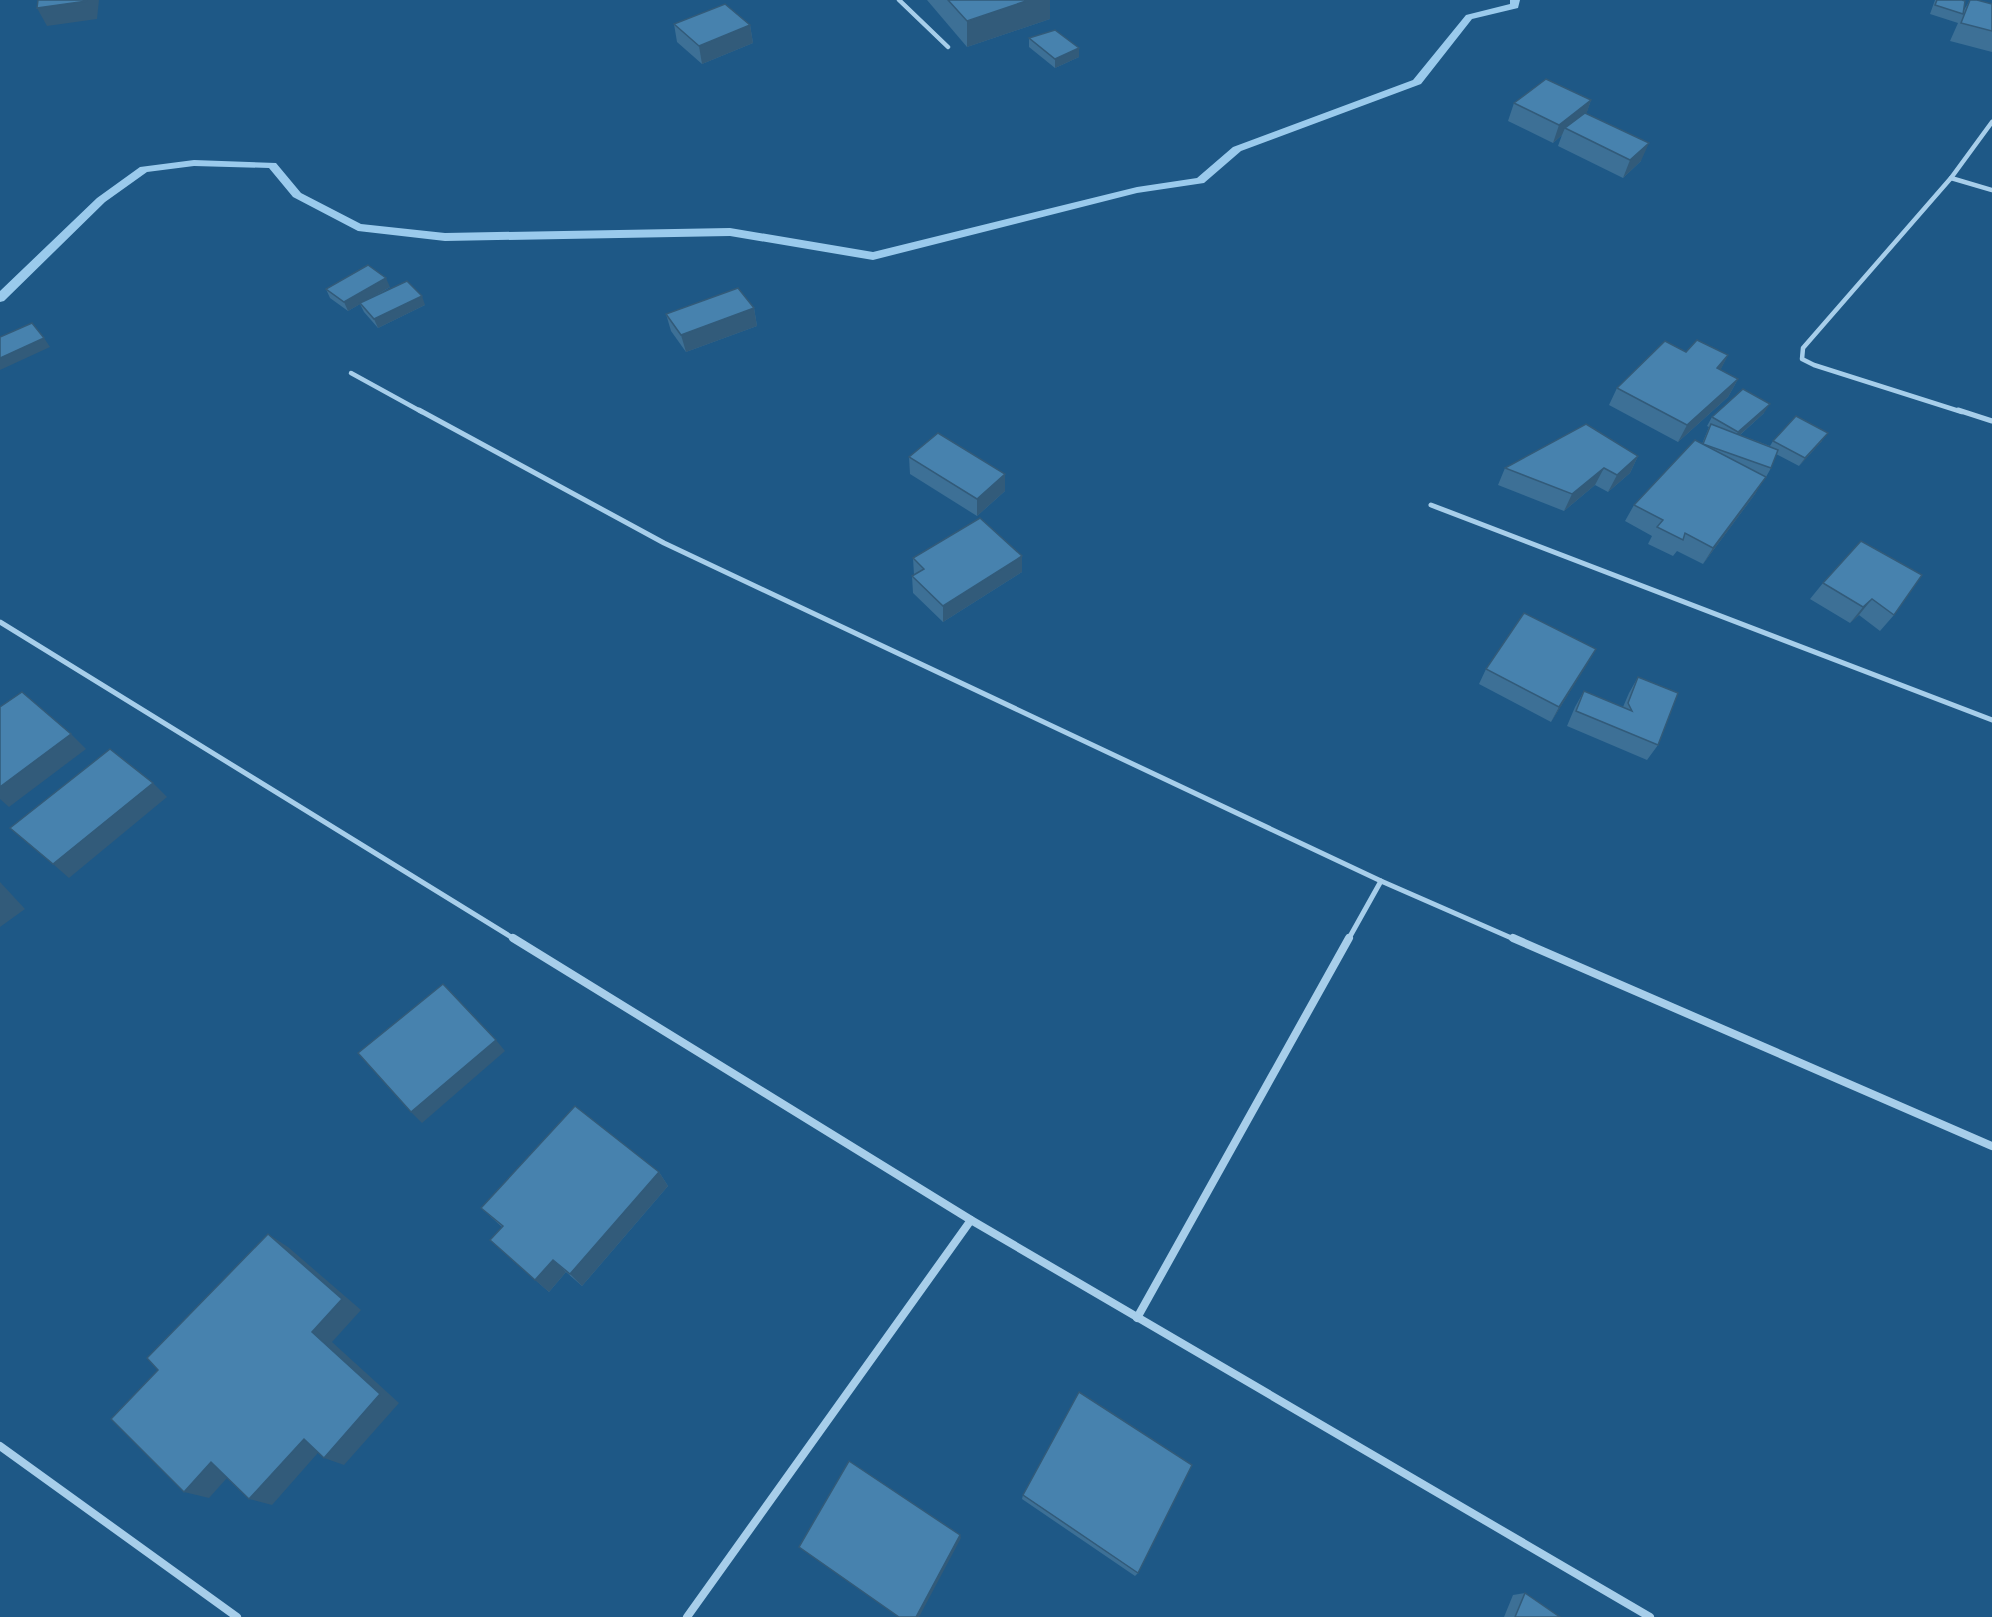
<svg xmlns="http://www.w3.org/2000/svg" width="1992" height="1617" font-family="'Alegreya Sans',sans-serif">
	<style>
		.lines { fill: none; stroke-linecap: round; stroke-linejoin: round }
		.stream { fill: #9acaec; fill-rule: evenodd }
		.street-far2 { stroke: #a7ceea; stroke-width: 4.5 }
		.street-far1 { stroke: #a7ceea; stroke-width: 5 }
		.street { stroke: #a7ceea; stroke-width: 8 }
		.wall { fill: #3d7096 }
		.shaded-wall { fill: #325b7a }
		.building { fill: #4782ae; stroke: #325b7a; stroke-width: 1.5 }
	</style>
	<rect width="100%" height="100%" fill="#1e5886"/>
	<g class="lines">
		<path class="stream" d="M1510 0H1520L1518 8 1472 19 1421 84 1241 151 1204 183 1137 193 873 260 730 236 445 241 358 231 293 197 269 168 194 166 147 172 105 202 4 301 0 302V291L97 198 140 167 194 160 276 163 301 193 361 224 445 233 730 228 873 252 1137 187 1197 178 1233 147 1413 80 1466 15 1510 4Z"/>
		<g class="street-far2">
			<path d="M899 0 948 47"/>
			<path d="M1951 178 1992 190"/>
			<path d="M351 373 422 412"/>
			<path d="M1962 412 1814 365 1802 359 1803 348 1951 178 1992 122"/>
		</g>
		<g class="street-far1">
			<path d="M419 410 664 543 1381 881 1516 940"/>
			<path d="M1958 410 1992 421"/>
			<path d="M1431 505 1992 720"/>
			<path d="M0 622 516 940"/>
			<path d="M1348 940 1381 881"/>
		</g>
		<g class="street">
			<path d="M513 938 971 1220 1650 1617"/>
			<path d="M1513 938 1992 1146"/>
			<path d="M1137 1318 1349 938"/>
			<path d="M0 1446 237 1617"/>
			<path d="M687 1617 971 1220"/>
		</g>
	</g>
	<g class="wall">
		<path d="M927 0H1050V19L967 47Z"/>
		<path d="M1935 0H1962L1964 10 1970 0 1992 4V52L1950 41 1958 23 1930 14Z"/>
		<path d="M674 24 750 25 753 43 702 64 677 42Z"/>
		<path d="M1029 38 1079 57 1055 68 1029 47Z"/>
		<path d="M1591 100 1586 114 1641 161 1623 178 1558 146 1562 135 1553 143 1508 121 1514 103Z"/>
		<path d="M390 287 374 297 425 305 378 328 364 312 360 304 348 311 330 298 326 289Z"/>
		<path d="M754 308 757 326 686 352 671 331 666 314Z"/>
		<path d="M1686 352 1728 355 1720 370 1738 379 1728 397 1678 442 1609 405 1617 388Z"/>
		<path d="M1764 413 1740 435 1770 446 1773 441H1822L1799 466 1776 454 1771 468 1766 477 1765 476 1755 494 1703 564 1677 551 1673 556 1648 544 1652 536 1625 521 1634 505 1702 444 1709 427 1707 426 1712 417Z"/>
		<path d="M1638 456 1630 473 1608 492 1595 485 1564 511 1498 485 1505 468Z"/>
		<path d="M909 457 1005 491 977 516 910 474Z"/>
		<path d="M1861 541 1894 615 1880 631 1859 615 1850 623 1810 599 1823 583Z"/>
		<path d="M1022 556V572L943 622 913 593 912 576 914 575 913 558Z"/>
		<path d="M1596 649 1551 722 1479 684 1486 669Z"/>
		<path d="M1638 677 1658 745 1647 760 1567 726 1575 707 1584 691 1623 707 1629 693Z"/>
		<path d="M659 1172 668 1186 582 1286 566 1272 549 1292 490 1240 502 1227 481 1208Z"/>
		<path d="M1023 1495 1138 1573 1135 1576 1022 1499Z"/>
		<path d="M1525 1593 1560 1617H1504L1513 1595Z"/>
	</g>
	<g class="shaded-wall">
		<path d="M87 0H99L97 19 47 26 37 8Z"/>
		<path d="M1029 0H1050V19L967 47V21Z"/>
		<path d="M750 25 753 43 702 64 699 46Z"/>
		<path d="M1079 48V57L1055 68V59Z"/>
		<path d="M1591 100 1585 118 1565 128 1562 135 1553 143 1559 125Z"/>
		<path d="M1649 143 1641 161 1623 178 1630 160Z"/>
		<path d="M386 278 390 287 348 311 344 302Z"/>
		<path d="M422 296 425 305 378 328 374 319Z"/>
		<path d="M754 308 757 326 686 352 681 335Z"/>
		<path d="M44 338 50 347 0 370V358Z"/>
		<path d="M1728 355 1719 373 1717 368Z"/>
		<path d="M1738 379 1728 397 1678 442 1687 425Z"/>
		<path d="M1770 404 1764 413 1733 441 1738 432Z"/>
		<path d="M1828 433 1822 441 1799 466 1805 458Z"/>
		<path d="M1638 456 1630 473 1608 492 1617 475Z"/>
		<path d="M1604 468 1595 485 1564 511 1572 494Z"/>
		<path d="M1005 474V491L977 516V499Z"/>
		<path d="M1766 477 1755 494 1703 564 1713 548Z"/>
		<path d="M1022 556V572L943 622V606Z"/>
		<path d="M1872 599 1859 615 1850 623 1863 607Z"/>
		<path d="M1596 649 1587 665 1551 722 1559 707Z"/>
		<path d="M71 734 86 749 9 807 0 799V787Z"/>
		<path d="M153 783 167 797 69 878 53 864Z"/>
		<path d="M0 882 25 909 0 927Z"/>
		<path d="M496 1040 505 1051 422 1123 411 1112Z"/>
		<path d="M659 1172 668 1186 582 1286 570 1274Z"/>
		<path d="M268 1234 288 1247 361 1310 332 1342 399 1403 344 1465 324 1458 312 1332Z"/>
		<path d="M553 1260 566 1272 549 1292 535 1280Z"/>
		<path d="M304 1439 324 1446 272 1505 249 1499Z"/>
		<path d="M211 1462 235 1469 209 1498 184 1492Z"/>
		<path d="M960 1535 961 1538 919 1617H916Z"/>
	</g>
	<g class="building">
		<path d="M38 0H87V1L37 8Z"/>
		<path d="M948 0H1029L967 21Z"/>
		<path d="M1937 0H1962L1965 1 1963 14 1935 5Z"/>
		<path d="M1970 0H1977L1992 4V31L1961 23Z"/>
		<path d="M725 4 750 25 699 46 674 24Z"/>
		<path d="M1055 30 1079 48 1055 59 1029 38Z"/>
		<path d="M1546 79 1591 100 1559 125 1514 103Z"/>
		<path d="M1585 113 1649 143 1630 160 1565 128Z"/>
		<path d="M368 265 386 278 344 302 326 289Z"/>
		<path d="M407 281 422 296 374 319 360 303Z"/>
		<path d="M738 288 754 308 681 335 666 314Z"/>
		<path d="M32 323 44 338 0 358V337Z"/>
		<path d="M1697 340 1728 355 1717 368 1738 379 1687 425 1617 388 1665 341 1686 352Z"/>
		<path d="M1743 389 1770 404 1738 432 1712 417Z"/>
		<path d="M1796 416 1828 433 1805 458 1773 441Z"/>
		<path d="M1586 424 1638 456 1617 475 1604 468 1572 494 1505 468Z"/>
		<path d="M1711 424 1778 450 1771 468 1703 444Z"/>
		<path d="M938 433 1005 474 977 499 909 457Z"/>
		<path d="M1695 440 1766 477 1713 548 1685 533 1683 540 1657 527 1663 520 1634 505Z"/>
		<path d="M980 518 1022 556 943 606 912 576 924 569 913 558Z"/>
		<path d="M1861 541 1922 575 1894 615 1872 599 1863 607 1823 583Z"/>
		<path d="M1524 613 1596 649 1559 707 1486 669Z"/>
		<path d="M1638 677 1678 693 1658 745 1576 711 1584 691 1632 711 1628 703Z"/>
		<path d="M22 692 71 734 0 787V707Z"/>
		<path d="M110 749 153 783 53 864 10 828Z"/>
		<path d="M443 984 496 1040 411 1112 358 1053Z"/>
		<path d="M575 1106 659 1172 570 1274 553 1260 535 1280 490 1240 503 1226 481 1208Z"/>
		<path d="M268 1234 342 1299 312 1332 380 1394 324 1458 304 1439 249 1499 211 1462 184 1492 111 1419 158 1370 147 1358Z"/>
		<path d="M1079 1392 1192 1465 1138 1573 1023 1495Z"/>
		<path d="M849 1461 960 1535 916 1617H899L799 1547Z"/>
		<path d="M1525 1593 1560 1617H1515Z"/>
	</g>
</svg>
